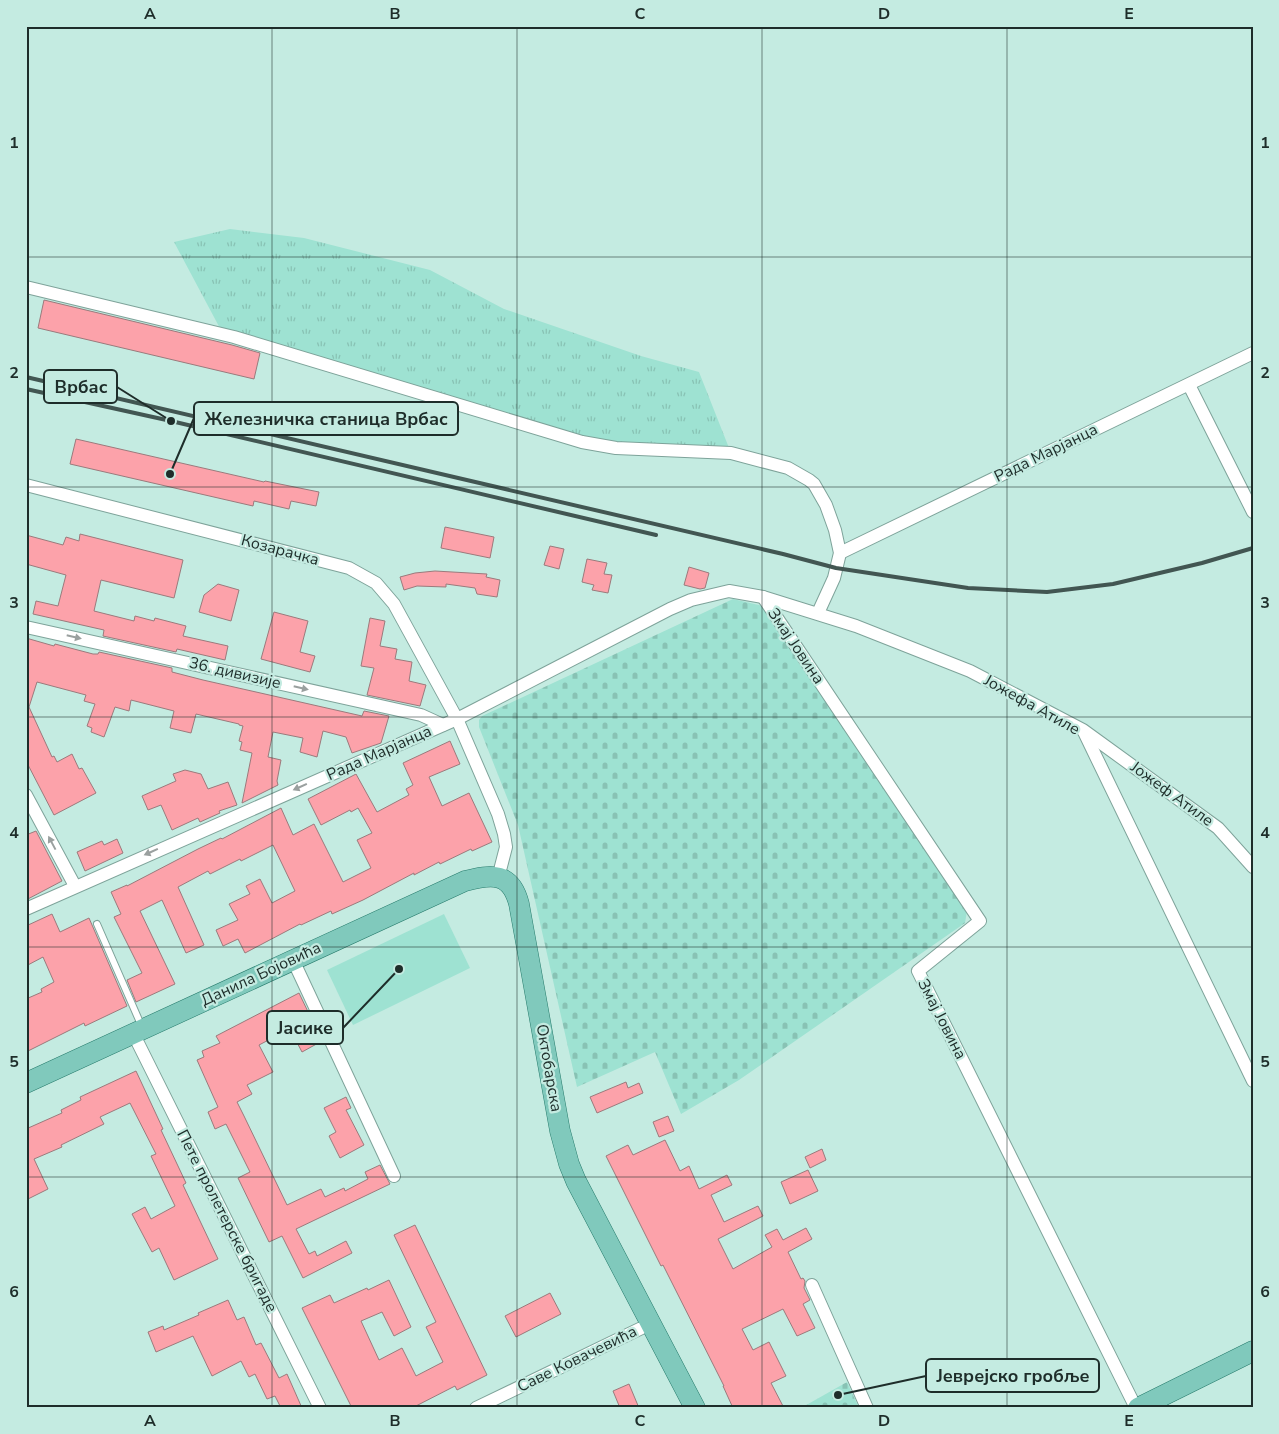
<svg xmlns="http://www.w3.org/2000/svg" width="1279" height="1434" font-family="'Nunito Sans',sans-serif">
	<style>
		.grass { fill: url(#grass-tufts) }
		.cemetery { fill: url(#cemetery-stones) }
		.park { fill: #9ee2d2 }
		.building { fill: #fca2aa; stroke: #9b7a7c }
		.lines { fill: none; stroke-linecap: round; stroke-linejoin: round }
		.service-casing { stroke: #7ea39a; stroke-width: 8 }
		.minor-casing { stroke: #7ea39a; stroke-width: 14 }
		.primary-casing { stroke: #267b6c; stroke-width: 21 }
		.service { stroke: #fff; stroke-width: 6 }
		.minor { stroke: #fff; stroke-width: 12 }
		.primary { stroke: #80c9bc; stroke-width: 20 }
		.rail { stroke: #425652; stroke-width: 4 }
		.oneway { fill: #9aa09f }
		.grid { fill: none; stroke: #1e2d2a; stroke-width: 1; stroke-opacity: 0.55 }
		.labels { text-anchor: middle; dominant-baseline: central; stroke-width: 4.5; stroke-linejoin: round; paint-order: stroke }
		.street-label { font-size: 16px; fill: #1e2d2a; stroke: #c4ebe1 }
		.leader { fill: none; stroke: #1e2d2a; stroke-width: 2 }
		.callout-dot { fill: #1e2d2a; stroke: #c4ebe1; stroke-width: 2 }
		.callout { fill: #c4ebe1; stroke: #1e2d2a; stroke-width: 2 }
		.callout-label { font-size: 18px; text-anchor: middle; font-weight: bold; fill: #1e2d2a }
		.neatline { fill: none; stroke: #1e2d2a; stroke-width: 2 }
		.grid-label { font-size: 16px; text-anchor: middle; font-weight: bold; fill: #1e2d2a }
	</style>
	<defs>
		<pattern id="grass-tufts" width="24" height="20" patternUnits="userSpaceOnUse" patternTransform="scale(1.25)"><rect width="24" height="20" fill="#9ee2d2"/><path d="M3 7l-1-3M5 7V3M7 7l1-3M15 17l-1-3M17 17v-4M19 17l1-3" fill="none" stroke="#88c2b4"/></pattern>
		<pattern id="cemetery-stones" width="16" height="16" patternUnits="userSpaceOnUse" patternTransform="scale(1.25)"><rect width="16" height="16" fill="#9ee2d2"/><path d="M2 7V4a2 2 0 0 1 4 0v3zM10 15v-3a2 2 0 0 1 4 0v3z" fill="#88c2b4"/></pattern>
	</defs>
	<rect width="100%" height="100%" fill="#c4ebe1"/>
	<path class="grass" d="M230 229 304 238 430 270 504 309 641 356 699 372 731 453 616 448 223 334 174 242Z"/>
	<g class="cemetery">
		<path d="M733 599 763 606 967 911 965 923 739 1080 681 1114 655 1052 577 1087 518 825 479 727V720L482 716Z"/>
		<path d="M847 1382 859 1408H801Z"/>
	</g>
	<path class="park" d="M444 914 470 968 353 1025 327 970Z"/>
	<g class="building">
		<path d="M44 300 232 345 260 353 254 379 38 328Z"/>
		<path d="M76 439 264 482 265 481 319 492 316 506 291 501 289 509 254 501 253 506 70 464Z"/>
		<path d="M445 527 494 537 490 558 441 548Z"/>
		<path d="M80 534 183 560 174 598 101 580 94 611 134 621 135 616 154 621 155 618 186 626 183 636 228 646 225 660 177 649 176 652 103 636 104 630 33 614 36 601 58 606 66 575 26 564V535L63 545 66 537 79 541Z"/>
		<path d="M550 546 564 549 559 569 544 565Z"/>
		<path d="M587 559 607 563 604 574 612 575 608 593 592 590 594 585 582 582Z"/>
		<path d="M689 567 709 573 705 588 700 589 684 585Z"/>
		<path d="M435 571 487 574 486 577 500 580 497 597 477 594 475 588 446 584V587L417 586 404 590 400 577 415 573Z"/>
		<path d="M218 584 239 590 231 621 199 612 204 595Z"/>
		<path d="M274 612 308 621 300 652 315 656 310 672 261 659Z"/>
		<path d="M370 618 385 621 380 646 397 649 395 659 412 662 409 681 426 685 420 706 367 695 374 668 361 666Z"/>
		<path d="M26 638 54 646 55 644 93 654H98L99 652 172 668V672L203 680 362 716 364 711 389 716 381 743 352 753 346 737 323 731 317 757 300 752 303 738 273 732 268 757 281 760 277 781 278 785 242 803 252 753 240 750 242 742 239 741 243 726 239 725V724L196 714 191 733 170 728 174 711 131 700 129 711 115 707 104 737 91 732 92 728 87 726 95 704 84 701 86 695 37 682 29 707 52 757 54 756 57 762 72 754 79 769 82 768 96 793 54 815 26 761Z"/>
		<path d="M450 741 460 764 429 777 442 806 469 793 492 842 472 851 471 849 440 864 439 862 414 875V873L363 900 332 914 331 911 301 925 300 924 245 953 238 939 223 946 216 930 238 920 229 904 250 894 246 886 260 879 272 903 295 891 273 845 241 861 240 859 210 874 208 871 178 887 204 945 186 953 162 900 140 911 175 984 136 1002 127 980 142 973 114 917 121 914 111 892 127 885V886L198 849 221 838 222 839 281 808 293 835 314 824 343 882 371 868 357 840 372 833 358 808 351 812 350 810 321 825 308 799 356 774 377 812 409 795 406 789 413 785 403 763Z"/>
		<path d="M185 770 201 774 208 789 228 782 237 805 219 811 220 813 200 822 198 818 172 830 161 805 148 810 142 796 176 781 173 774Z"/>
		<path d="M36 831 62 881 26 900V835Z"/>
		<path d="M117 839 123 853 85 871 77 852 102 841 104 845Z"/>
		<path d="M52 914 60 932 89 918 127 1006 85 1026 84 1023 26 1052V999L42 992 41 989 54 982 43 957 26 966V926Z"/>
		<path d="M299 993 322 1041 302 1052 292 1033 284 1037 282 1033 259 1045 273 1072 247 1085 252 1094 237 1102 244 1116 287 1205 321 1189 325 1197 344 1188 345 1191 368 1179 365 1172 380 1165 390 1184 296 1229 309 1254 315 1251 317 1256 346 1241 352 1253 303 1278 282 1236 269 1242 238 1178 250 1172 226 1124 215 1129 208 1112 218 1107 197 1060 204 1057 202 1051 220 1043 216 1036Z"/>
		<path d="M136 1071 163 1129 161 1130 186 1183 183 1185 218 1259 174 1280 159 1248 152 1252 132 1214 145 1207 151 1219 175 1206 151 1156 156 1154 130 1103 100 1117 104 1124 61 1145 62 1147 34 1159 48 1189 26 1200V1129L62 1113 61 1110 81 1100 80 1097Z"/>
		<path d="M626 1082 628 1088 639 1083 643 1093 597 1113 590 1097Z"/>
		<path d="M346 1097 351 1108 346 1110 364 1145 340 1158 329 1136 336 1132 324 1108Z"/>
		<path d="M668 1116 674 1131 659 1137 653 1122Z"/>
		<path d="M665 1140 680 1171 689 1166 699 1189 727 1175 732 1185 711 1195 724 1222 758 1206 763 1216 718 1239 733 1269 772 1247 765 1235 777 1229 783 1240 806 1228 812 1239 788 1252 801 1279 803 1278 805 1281 804 1288 810 1300 803 1304 815 1328 797 1336 783 1309 742 1329 753 1350 769 1342 786 1376 771 1383 784 1408H733L723 1386H724L663 1265 661 1266 606 1156 628 1145 633 1155Z"/>
		<path d="M822 1149 826 1160 810 1168 805 1157Z"/>
		<path d="M808 1170 818 1191 790 1204 781 1182Z"/>
		<path d="M415 1225 487 1375 457 1390 455 1386 412 1408H352L302 1308 330 1295 334 1303 367 1288 368 1290 389 1280 411 1327 394 1336 382 1312 361 1321 379 1360 402 1348 416 1376 443 1362 426 1327 436 1322 394 1235Z"/>
		<path d="M550 1293 561 1314 516 1337 505 1316Z"/>
		<path d="M228 1300 237 1320 244 1317 256 1345 261 1343 279 1378 287 1374 302 1408H281L275 1396 267 1399 255 1374 249 1377 241 1361 212 1376 193 1336 156 1352 148 1332 163 1326 164 1330 199 1315 198 1313Z"/>
		<path d="M629 1384 639 1408H620L613 1391Z"/>
	</g>
	<g class="lines">
		<g class="service-casing">
			<path id="service" d="M97 924 142 1027"/>
		</g>
		<g class="minor-casing">
			<g id="minor">
				<path d="M26 287 234 337 582 442 616 448 731 453 788 468 809 480 814 484 826 505 835 530 840 553 834 578 818 613"/>
				<path d="M1189 385 1253 512"/>
				<path d="M26 485 349 568 376 583 394 604 457 719 498 814 504 834 506 847 498 878"/>
				<path d="M840 553 1253 353"/>
				<path d="M763 597 980 921 918 971 1136 1408"/>
				<path d="M26 627 421 715 443 725"/>
				<path d="M1084 732 1253 1081"/>
				<path d="M26 795 75 886"/>
				<path d="M26 909 457 719 670 609 691 600 729 591 763 597 856 626 970 671 1083 730 1218 828 1253 867"/>
				<path d="M293 960 394 1176"/>
				<path d="M133 1033 320 1408"/>
				<path d="M812 1285 867 1408"/>
				<path d="M476 1408 652 1323"/>
			</g>
		</g>
		<g class="primary-casing">
			<g id="primary">
				<path d="M26 1083 465 881C492 874 511 872 519 904L560 1131 569 1164 576 1181 695 1408"/>
				<path d="M1138 1408 1253 1351"/>
			</g>
		</g>
		<use href="#service" class="service"/>
		<use href="#minor" class="minor"/>
		<use href="#primary" class="primary"/>
		<g class="rail">
			<path d="M26 377 783 554 836 568 968 588 1047 592 1113 584 1202 563 1253 548"/>
			<path d="M26 389 171 421 656 535"/>
		</g>
	</g>
	<defs><path id="oneway-solid" d="M-6-.8H1V-3.2L6.5 0L1 3.2V.8H-6Z" transform="scale(1.25)"/></defs>
	<g class="oneway">
		<use href="#oneway-solid" transform="translate(74 637) rotate(13)"/>
		<use href="#oneway-solid" transform="translate(301 688) rotate(13)"/>
		<use href="#oneway-solid" transform="translate(300 787) rotate(156)"/>
		<use href="#oneway-solid" transform="translate(52 843) rotate(-118)"/>
		<use href="#oneway-solid" transform="translate(151 852) rotate(156)"/>
	</g>
	<path class="grid" d="M272 26V1408M517 26V1408M762 26V1408M1007 26V1408M26 257H1253M26 487H1253M26 717H1253M26 947H1253M26 1177H1253"/>
	<g class="labels">
		<g class="street-label">
			<text transform="translate(1046 453) rotate(-26)">Рада Марјанца</text>
			<text transform="translate(280 550) rotate(15)">Козарачка</text>
			<text transform="translate(796 646) rotate(56)">Змај Јовина</text>
			<text transform="translate(235 673) rotate(13)">36. дивизије</text>
			<text transform="translate(1032 705) rotate(29)">Јожефа Атиле</text>
			<text transform="translate(379 753) rotate(-24)">Рада Марјанца</text>
			<text transform="translate(1172 794) rotate(36)">Јожеф Атиле</text>
			<text transform="translate(261 974) rotate(-25)">Данила Бојовића</text>
			<text transform="translate(942 1019) rotate(63)">Змај Јовина</text>
			<text transform="translate(549 1068) rotate(80)">Октобарска</text>
			<text transform="translate(227 1221) rotate(63)">Пете пролетерске бригаде</text>
			<text transform="translate(577 1359) rotate(-26)">Саве Ковачевића</text>
		</g>
	</g>
	<path class="leader" d="M171 421L117 387M170 474L194 418M399 969L343 1028M838 1395L926 1376"/>
	<g class="callout-dot">
		<circle cx="171" cy="421" r="5"/>
		<circle cx="170" cy="474" r="5"/>
		<circle cx="399" cy="969" r="5"/>
		<circle cx="838" cy="1395" r="5"/>
	</g>
	<g class="callout">
		<rect x="44" y="370" width="73" height="33" rx="5"/>
		<rect x="194" y="402" width="264" height="33" rx="5"/>
		<rect x="267" y="1011" width="76" height="33" rx="5"/>
		<rect x="926" y="1359" width="173" height="33" rx="5"/>
	</g>
	<g class="callout-label">
		<text x="81" y="393">Врбас</text>
		<text x="326" y="425">Железничка станица Врбас</text>
		<text x="305" y="1034">Јасике</text>
		<text x="1013" y="1382">Јеврејско гробље</text>
	</g>
	<rect width="1279" height="1434" fill="none" stroke="#c4ebe1" stroke-width="55"/>
	<rect x="28" y="28" width="1224" height="1378" class="neatline"/>
	<g class="grid-label">
		<text x="150" y="19">A</text>
		<text x="395" y="19">B</text>
		<text x="640" y="19">C</text>
		<text x="884" y="19">D</text>
		<text x="1129" y="19">E</text>
		<text x="14" y="148">1</text>
		<text x="1265" y="148">1</text>
		<text x="14" y="378">2</text>
		<text x="1265" y="378">2</text>
		<text x="14" y="608">3</text>
		<text x="1265" y="608">3</text>
		<text x="14" y="838">4</text>
		<text x="1265" y="838">4</text>
		<text x="14" y="1067">5</text>
		<text x="1265" y="1067">5</text>
		<text x="14" y="1297">6</text>
		<text x="1265" y="1297">6</text>
		<text x="150" y="1426">A</text>
		<text x="395" y="1426">B</text>
		<text x="640" y="1426">C</text>
		<text x="884" y="1426">D</text>
		<text x="1129" y="1426">E</text>
	</g>
</svg>
